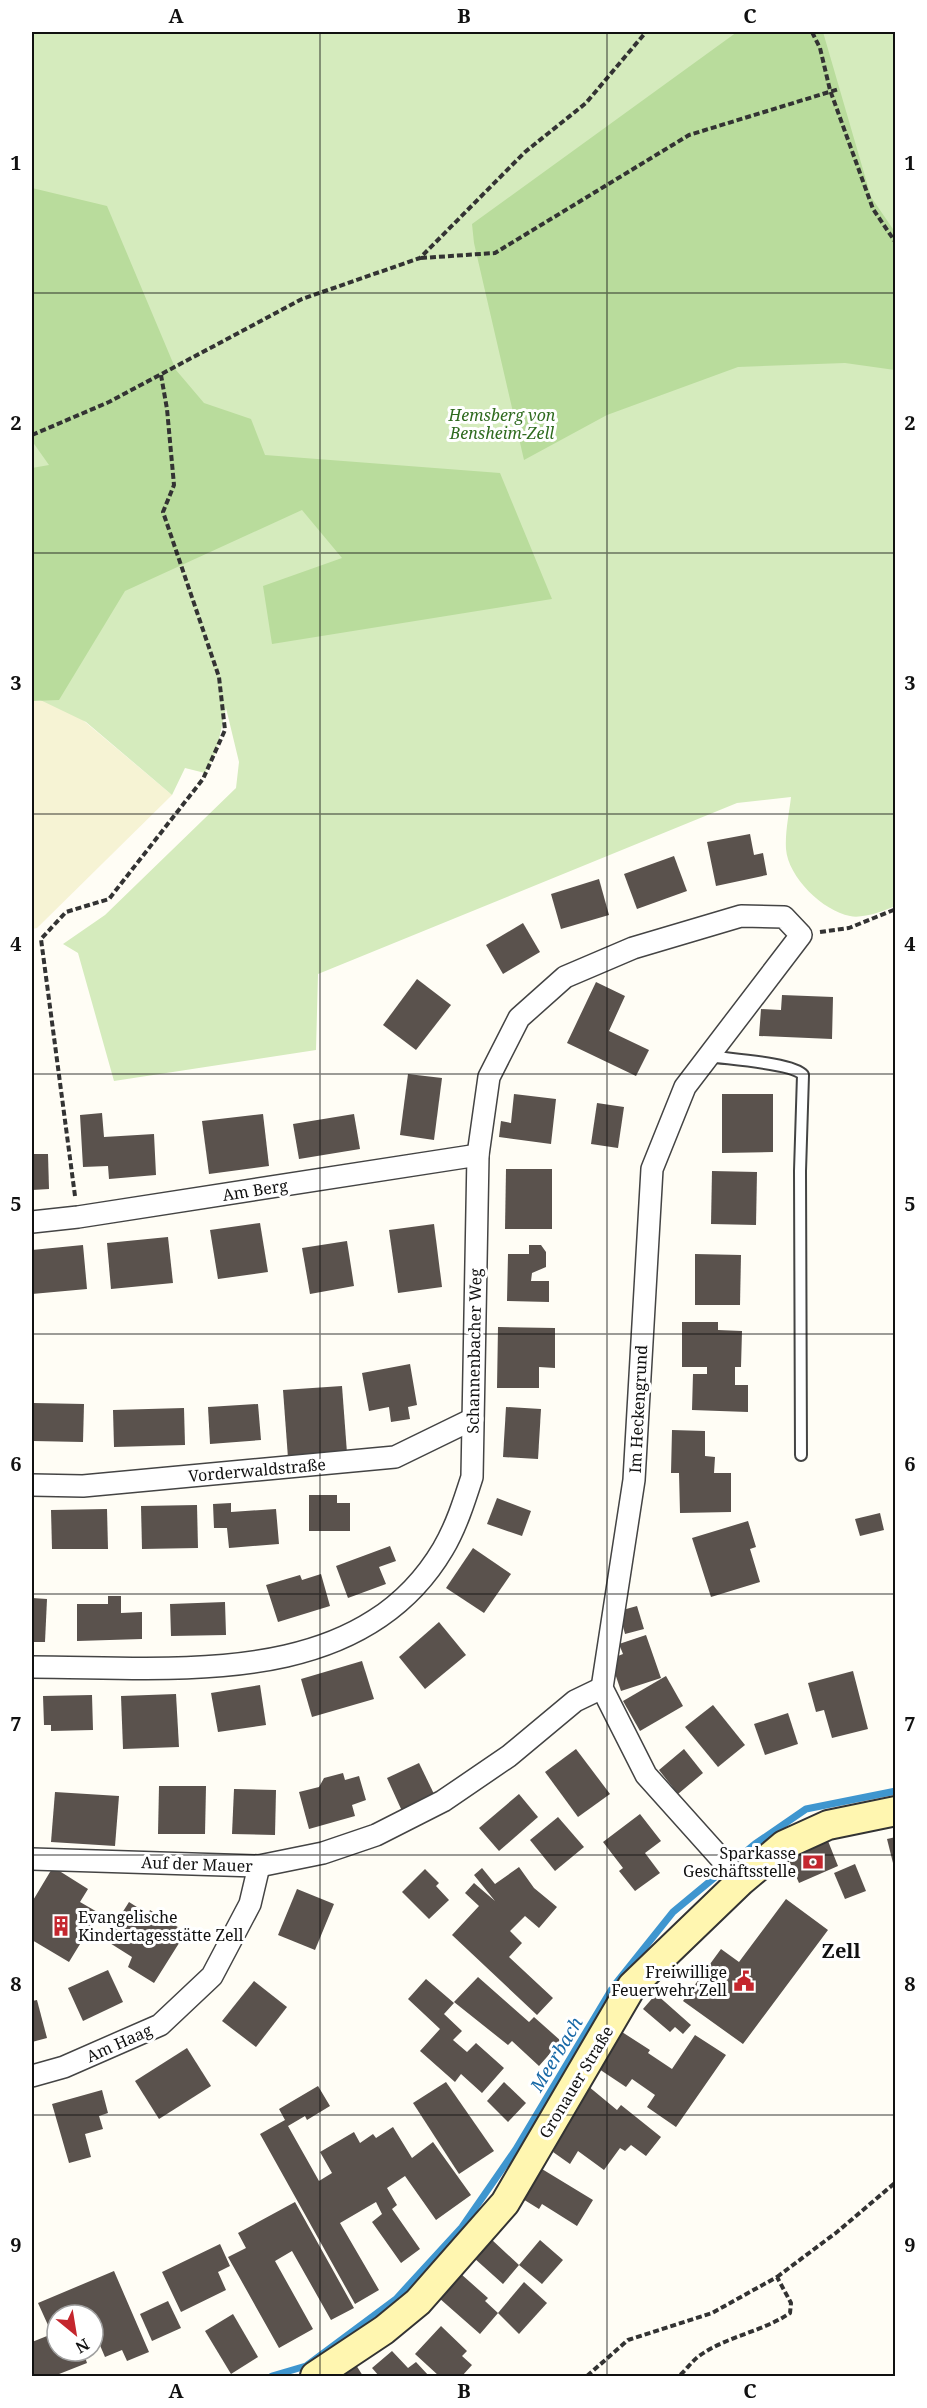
<svg xmlns="http://www.w3.org/2000/svg" width="927" height="2408" font-family="'Noto Serif',serif">
	<style>
		.farmland { fill: #f6f3d4 }
		.green { fill: #d5ebbd }
		.forest { fill: #b9dc9c }
		.lines { fill: none; stroke-linecap: round; stroke-linejoin: round }
		.stream { stroke: #3f96cf; stroke-width: 7 }
		.building { fill: #5a524d }
		.lane-casing { stroke: #444; stroke-width: 14 }
		.street-casing { stroke: #444; stroke-width: 24 }
		.secondary-casing { stroke: #333; stroke-width: 32 }
		.path { stroke: #333; stroke-width: 4; stroke-dasharray: 6 3; stroke-linecap: butt }
		.lane { stroke: #fff; stroke-width: 10 }
		.street { stroke: #fff; stroke-width: 21 }
		.secondary { stroke: #fff6b0; stroke-width: 28 }
		.grid { fill: none; stroke: #111; stroke-width: 1.5; stroke-opacity: 0.55 }
		.labels { text-anchor: middle; dominant-baseline: central; stroke-width: 6; stroke-linejoin: round; paint-order: stroke }
		.park-label { font-size: 16px; font-style: italic; fill: #2f6b1f; stroke: #fff }
		.street-label { font-size: 16px; fill: #111; stroke: #fff }
		.poi-label { font-size: 16px; fill: #111; stroke: #fff; text-anchor: end }
		.water-label { font-size: 18px; font-style: italic; fill: #1768a6; stroke: #fff }
		.quarter-label { font-size: 20px; font-weight: bold; fill: #111; stroke: #fff }
		.neatline { fill: none; stroke: #111; stroke-width: 2 }
		.grid-label { font-size: 20px; text-anchor: middle; font-weight: bold; fill: #111 }
	</style>
	<rect width="100%" height="100%" fill="#fffdf5"/>
	<path class="farmland" d="M59 700 172 795 37 928 32 929V701Z"/>
	<path class="green" d="M32 32H895V906C884 911 862 919 850 916 823 911 788 877 786 849 785 832 789 814 791 797L737 803 318 974 316 1050 114 1081 78 953 63 944 105 915 236 788 239 762 226 708 216 752 205 773 185 768 172 795 86 722 32 696Z"/>
	<g class="forest">
		<path d="M737 32H823L871 197 895 232V370L845 363 738 367 607 415 524 460 474 243 472 224Z"/>
		<path d="M32 188 107 206 176 370 204 403 251 419 265 455 500 473 552 599 272 644 263 586 342 558 302 510 125 591 59 700 32 701V468L49 465 32 441Z"/>
	</g>
	<g class="lines">
		<path class="stream" d="M272 2376 306 2366 396 2299 462 2227 516 2149 613 1987 673 1912 755 1844 806 1809 896 1791"/>
	</g>
	<g class="building">
		<path d="M750 834 754 855 763 853 767 875 716 886 707 842Z"/>
		<path d="M674 856 687 891 637 909 624 874Z"/>
		<path d="M599 879 609 915 561 929 551 894Z"/>
		<path d="M523 923 540 952 503 974 486 945Z"/>
		<path d="M417 979 451 1005 416 1050 383 1025Z"/>
		<path d="M596 982 625 996 609 1031 649 1050 636 1076 567 1043Z"/>
		<path d="M782 995 833 997 832 1039 759 1036 761 1009 781 1010Z"/>
		<path d="M408 1074 442 1078 434 1140 400 1135Z"/>
		<path d="M514 1094 556 1099 551 1144 499 1137 501 1121 511 1123Z"/>
		<path d="M722 1094H773V1152L722 1153Z"/>
		<path d="M597 1103 624 1107 618 1148 591 1144Z"/>
		<path d="M102 1113 104 1137 154 1134 156 1175 109 1179 108 1166 83 1167 80 1115Z"/>
		<path d="M263 1114 269 1166 209 1174 202 1121Z"/>
		<path d="M354 1114 360 1149 299 1159 293 1124Z"/>
		<path d="M32 1154H48L49 1189 32 1190Z"/>
		<path d="M506 1169H552V1229H505Z"/>
		<path d="M712 1171 757 1172 756 1225 711 1224Z"/>
		<path d="M260 1223 268 1272 218 1279 210 1230Z"/>
		<path d="M434 1224 442 1287 398 1293 389 1230Z"/>
		<path d="M168 1237 173 1283 111 1289 107 1243Z"/>
		<path d="M347 1241 354 1286 310 1294 302 1248Z"/>
		<path d="M83 1245 87 1289 32 1294V1250Z"/>
		<path d="M529 1245H541L546 1252V1267L532 1273 531 1281H549V1302L507 1301 508 1254H529Z"/>
		<path d="M695 1254 741 1255 740 1305H695Z"/>
		<path d="M682 1322H718V1330L742 1331 741 1367H735V1385H748V1412L692 1410 693 1374H707V1367H682Z"/>
		<path d="M498 1327 555 1328V1368L539 1367V1388H497Z"/>
		<path d="M410 1364 417 1405 408 1407 410 1419 391 1422 389 1407 369 1411 362 1373Z"/>
		<path d="M342 1386 347 1453 288 1458 283 1390Z"/>
		<path d="M33 1403 84 1404 83 1442 33 1441Z"/>
		<path d="M258 1404 261 1440 210 1444 208 1407Z"/>
		<path d="M506 1407 541 1409 538 1459 503 1457Z"/>
		<path d="M184 1408 185 1445 114 1447 113 1410Z"/>
		<path d="M672 1430 705 1431V1456L715 1457 714 1473H731V1512L680 1513 679 1473H671Z"/>
		<path d="M309 1495H337V1503H350V1531H309Z"/>
		<path d="M497 1498 531 1511 522 1536 487 1524Z"/>
		<path d="M231 1503V1512L276 1509 279 1544 229 1548 227 1528H214L213 1504Z"/>
		<path d="M197 1505 198 1548 142 1549 141 1506Z"/>
		<path d="M107 1509 108 1549H52L51 1510Z"/>
		<path d="M880 1513 884 1530 860 1536 855 1519Z"/>
		<path d="M748 1521 756 1547 750 1549 760 1582 711 1597 692 1538Z"/>
		<path d="M390 1546 396 1561 379 1567 386 1584 348 1598 336 1566Z"/>
		<path d="M473 1548 511 1574 484 1613 446 1588Z"/>
		<path d="M321 1574 330 1606 278 1622 266 1585 300 1575 302 1580Z"/>
		<path d="M108 1596H121V1613L142 1612V1639L77 1641V1604H108Z"/>
		<path d="M32 1598 47 1599 45 1642H32Z"/>
		<path d="M225 1602 226 1635 171 1636 170 1604Z"/>
		<path d="M637 1606 644 1629 625 1634 619 1611Z"/>
		<path d="M439 1622 466 1655 425 1689 399 1657Z"/>
		<path d="M646 1635 661 1678 621 1691 610 1659 623 1654 619 1644Z"/>
		<path d="M362 1661 374 1699 312 1717 301 1679Z"/>
		<path d="M853 1671 868 1729 832 1738 824 1710 816 1712 808 1683Z"/>
		<path d="M666 1676 683 1706 640 1731 623 1701Z"/>
		<path d="M260 1685 266 1725 218 1732 211 1693Z"/>
		<path d="M176 1694 179 1747 123 1749 121 1696Z"/>
		<path d="M92 1695 93 1730 51 1731V1725H44L43 1696Z"/>
		<path d="M713 1705 745 1745 718 1767 685 1727Z"/>
		<path d="M788 1713 798 1744 765 1755 754 1724Z"/>
		<path d="M576 1749 610 1794 578 1817 545 1772Z"/>
		<path d="M684 1749 703 1773 678 1794 659 1770Z"/>
		<path d="M419 1763 435 1796 402 1811 387 1778Z"/>
		<path d="M343 1773 345 1780 359 1776 366 1800 352 1805 355 1816 309 1829 299 1792 319 1787 324 1778Z"/>
		<path d="M159 1786H206L205 1834H158Z"/>
		<path d="M234 1789 276 1790 275 1835 232 1834Z"/>
		<path d="M55 1792 119 1796 115 1846 51 1842Z"/>
		<path d="M519 1794 538 1817 499 1851 479 1828Z"/>
		<path d="M640 1814 661 1841 645 1853 660 1873 635 1891 619 1871 623 1868 603 1842Z"/>
		<path d="M558 1817 584 1847 555 1871 530 1840Z"/>
		<path d="M896 1837V1866L894 1867 887 1839Z"/>
		<path d="M828 1841 838 1866 799 1883 788 1858Z"/>
		<path d="M855 1864 866 1891 845 1899 834 1873Z"/>
		<path d="M53 1867 88 1889 80 1902 99 1913 69 1962 32 1940V1902Z"/>
		<path d="M519 1867 534 1888 557 1907 539 1928 525 1916 510 1931 522 1943 509 1957 553 1998 537 2015 452 1935 479 1906 465 1893 474 1883 495 1901 474 1875 482 1868 495 1884Z"/>
		<path d="M425 1869 439 1883 436 1886 449 1900 429 1919 402 1892Z"/>
		<path d="M297 1889 334 1904 315 1950 278 1935Z"/>
		<path d="M786 1899 828 1930 743 2044 683 2001 721 1949 739 1962Z"/>
		<path d="M129 1902 148 1914 150 1910 186 1932 154 1983 128 1967 132 1957 105 1940Z"/>
		<path d="M108 1970 123 2002 83 2021 68 1988Z"/>
		<path d="M478 1977 529 2022 534 2017 561 2041 539 2066 512 2041 508 2045 454 2002Z"/>
		<path d="M426 1979 454 2003 444 2014 462 2031 453 2040 467 2052 476 2043 504 2068 482 2093 461 2074 455 2082 420 2051 440 2029 408 1999Z"/>
		<path d="M254 1981 287 2007 256 2047 222 2021Z"/>
		<path d="M656 1994 691 2025 683 2034 675 2027 670 2032 643 2009Z"/>
		<path d="M37 2000 47 2038 32 2042V2001Z"/>
		<path d="M622 2032 650 2050 648 2053 672 2069 695 2035 726 2055 676 2127 647 2107 655 2095 632 2079 626 2087 599 2069Z"/>
		<path d="M187 2048 211 2086 159 2119 135 2081Z"/>
		<path d="M446 2082 494 2151 459 2174 413 2103Z"/>
		<path d="M504 2082 526 2103 508 2122 487 2101Z"/>
		<path d="M318 2086 330 2106 307 2120 305 2116 288 2126 319 2181 332 2173 320 2152 354 2132 360 2143 373 2134 376 2138 393 2127 412 2158 433 2142 471 2195 436 2220 405 2176 387 2188 397 2205 392 2209 420 2249 401 2263 372 2222 382 2214 376 2202 340 2223 379 2290 355 2304 260 2134 285 2120 279 2109Z"/>
		<path d="M588 2086 617 2110 621 2105 661 2137 646 2156 631 2145 625 2151 620 2148 604 2170 578 2151 570 2164 553 2152Z"/>
		<path d="M102 2090 108 2113 99 2116 103 2129 85 2134 91 2157 69 2163 52 2104Z"/>
		<path d="M537 2166 593 2200 577 2226 542 2204 539 2209 518 2196Z"/>
		<path d="M295 2202 354 2308 331 2320 292 2251 275 2261 313 2329 279 2348 228 2257 246 2248 238 2233Z"/>
		<path d="M491 2239 519 2265 540 2240 563 2260 542 2284 519 2265 503 2284 474 2258Z"/>
		<path d="M220 2244 230 2266 218 2272 226 2290 181 2312 162 2272Z"/>
		<path d="M114 2271 149 2352 127 2361 122 2350 105 2357 93 2329V2315H57V2351H83L87 2363 54 2376H32V2342L52 2334 38 2303Z"/>
		<path d="M461 2274 488 2298 485 2301 498 2313 480 2334 439 2298Z"/>
		<path d="M524 2282 547 2303 519 2334 498 2313Z"/>
		<path d="M168 2301 181 2328 152 2341 140 2314Z"/>
		<path d="M233 2314 258 2357 231 2374 205 2331Z"/>
		<path d="M441 2326 467 2351 462 2356 472 2365 462 2376H439L415 2354Z"/>
		<path d="M392 2351 408 2368 416 2362 429 2376H379L372 2368Z"/>
		<path d="M356 2365 363 2376H336Z"/>
	</g>
	<g class="lines">
		<g class="lane-casing">
			<path id="lane" d="M709 1056C727 1059 794 1063 803 1075L800 1171 801 1455"/>
		</g>
		<g class="street-casing">
			<g id="street">
				<path d="M32 1222 78 1217 478 1155"/>
				<path d="M32 1485 83 1486 395 1457 473 1419"/>
				<path d="M32 1667C173 1667 359 1691 443 1549 456 1527 464 1502 472 1477L478 1155 489 1077 519 1018 565 977 633 948 741 916 784 917 801 935 685 1087 652 1169 634 1480 602 1688 646 1775 741 1881"/>
				<path d="M32 1859 259 1866 323 1853 376 1835 443 1801 509 1756 575 1701 602 1688"/>
				<path d="M32 2076 64 2067 160 2025 212 1976 250 1904 259 1866"/>
			</g>
		</g>
		<g class="secondary-casing">
			<path id="secondary" d="M315 2376 384 2330 418 2302 505 2203 632 1986 741 1881 784 1845 828 1825 896 1811"/>
		</g>
		<g class="path">
			<path d="M812 32 820 48 830 90 873 209 896 243"/>
			<path d="M421 258 495 253 689 135 839 89"/>
			<path d="M32 435 109 402 302 299 420 258 525 152 586 103 646 32"/>
			<path d="M820 932 849 928 896 909"/>
			<path d="M75 1196 41 939 66 912 109 899 203 779 225 730 219 677 163 512 174 485 167 409 161 375"/>
			<path d="M777 2277 837 2232 896 2182"/>
			<path d="M587 2376 628 2340 712 2313 777 2277 791 2303 790 2313C762 2332 727 2336 699 2356 692 2361 686 2370 679 2376"/>
		</g>
		<use href="#lane" class="lane"/>
		<use href="#street" class="street"/>
		<use href="#secondary" class="secondary"/>
	</g>
	<path class="grid" d="M320 32V2376M607 32V2376M32 293H896M32 553H896M32 814H896M32 1074H896M32 1334H896M32 1594H896M32 1855H896M32 2115H896"/>
	<defs>
		<g id="bank-bare" transform="scale(1.62)"><path d="M-6-4H6V4H-6ZM0-2.3a2.3 2.3 0 1 0 0 4.6a2.3 2.3 0 1 0 0-4.6Z" fill="#c4262e" stroke="#fff" stroke-width="2.5" paint-order="stroke"/></g>
		<g id="building-bare" transform="scale(1.62)"><path d="M-4-6H4V6H1V3H-1V6H-4ZM-2.5-4.3h1.7v1.8h-1.7ZM.8-4.3h1.7v1.8H.8ZM-2.5-1h1.7V.8h-1.7ZM.8-1h1.7V.8H.8Z" fill="#c4262e" stroke="#fff" stroke-width="2.5" paint-order="stroke"/></g>
		<g id="civic-bare" transform="scale(1.62)"><path d="M-.6-6.5H3V-4.5H.6V-3L4-1V1h2V6H-6V1h2V-1L-.6-3ZM-1.2 2.5V6h2.4V2.5Z" fill="#c4262e" stroke="#fff" stroke-width="2.5" paint-order="stroke"/></g>
	</defs>
	<g fill-rule="evenodd">
		<use href="#bank-bare" x="813" y="1862"/>
		<use href="#building-bare" x="61" y="1926"/>
		<use href="#civic-bare" x="744" y="1981"/>
	</g>
	<g class="labels">
		<g class="park-label">
			<text x="502" y="415">Hemsberg von<tspan x="502" dy="18">Bensheim-Zell</tspan></text>
		</g>
		<g class="street-label">
			<text transform="translate(255 1190) rotate(-9)">Am Berg</text>
			<text transform="translate(474 1351) rotate(-89)">Schannenbacher Weg</text>
			<text transform="translate(638 1409) rotate(-87)">Im Heckengrund</text>
			<text transform="translate(257 1470) rotate(-5)">Vorderwaldstraße</text>
			<text transform="translate(197 1864) rotate(2)">Auf der Mauer</text>
			<text transform="translate(119 2043) rotate(-24)">Am Haag</text>
			<text transform="translate(576 2082) rotate(-59)">Gronauer Straße</text>
		</g>
		<g class="poi-label">
			<text x="796" y="1853">Sparkasse<tspan x="796" dy="18">Geschäftsstelle</tspan></text>
			<text x="78" y="1917" text-anchor="start">Evangelische<tspan x="78" dy="18">Kindertagesstätte Zell</tspan></text>
			<text x="727" y="1972">Freiwillige<tspan x="727" dy="18">Feuerwehr Zell</tspan></text>
		</g>
		<g class="water-label">
			<text transform="translate(556 2054) rotate(-59)">Meerbach</text>
		</g>
		<g class="quarter-label">
			<text x="841" y="1950">Zell</text>
		</g>
	</g>
	<rect width="927" height="2408" fill="none" stroke="#ffffff" stroke-width="66"/>
	<g transform="translate(75 2333) rotate(150)"><circle r="28" fill="#ffffff" stroke="#a0a0a0" stroke-width="1.5"/>
	<path d="M0-4.5L10 22L0 15L-10 22Z" fill="#c4262e"/>
	<text y="-9" font-size="16" font-weight="bold" text-anchor="middle" fill="#111111">N</text>
	</g>
	<rect x="33" y="33" width="861" height="2342" class="neatline"/>
	<g class="grid-label">
		<text x="176" y="23">A</text>
		<text x="464" y="23">B</text>
		<text x="750" y="23">C</text>
		<text x="16" y="170">1</text>
		<text x="910" y="170">1</text>
		<text x="16" y="430">2</text>
		<text x="910" y="430">2</text>
		<text x="16" y="690">3</text>
		<text x="910" y="690">3</text>
		<text x="16" y="951">4</text>
		<text x="910" y="951">4</text>
		<text x="16" y="1211">5</text>
		<text x="910" y="1211">5</text>
		<text x="16" y="1471">6</text>
		<text x="910" y="1471">6</text>
		<text x="16" y="1731">7</text>
		<text x="910" y="1731">7</text>
		<text x="16" y="1991">8</text>
		<text x="910" y="1991">8</text>
		<text x="16" y="2252">9</text>
		<text x="910" y="2252">9</text>
		<text x="176" y="2398">A</text>
		<text x="464" y="2398">B</text>
		<text x="750" y="2398">C</text>
	</g>
</svg>
